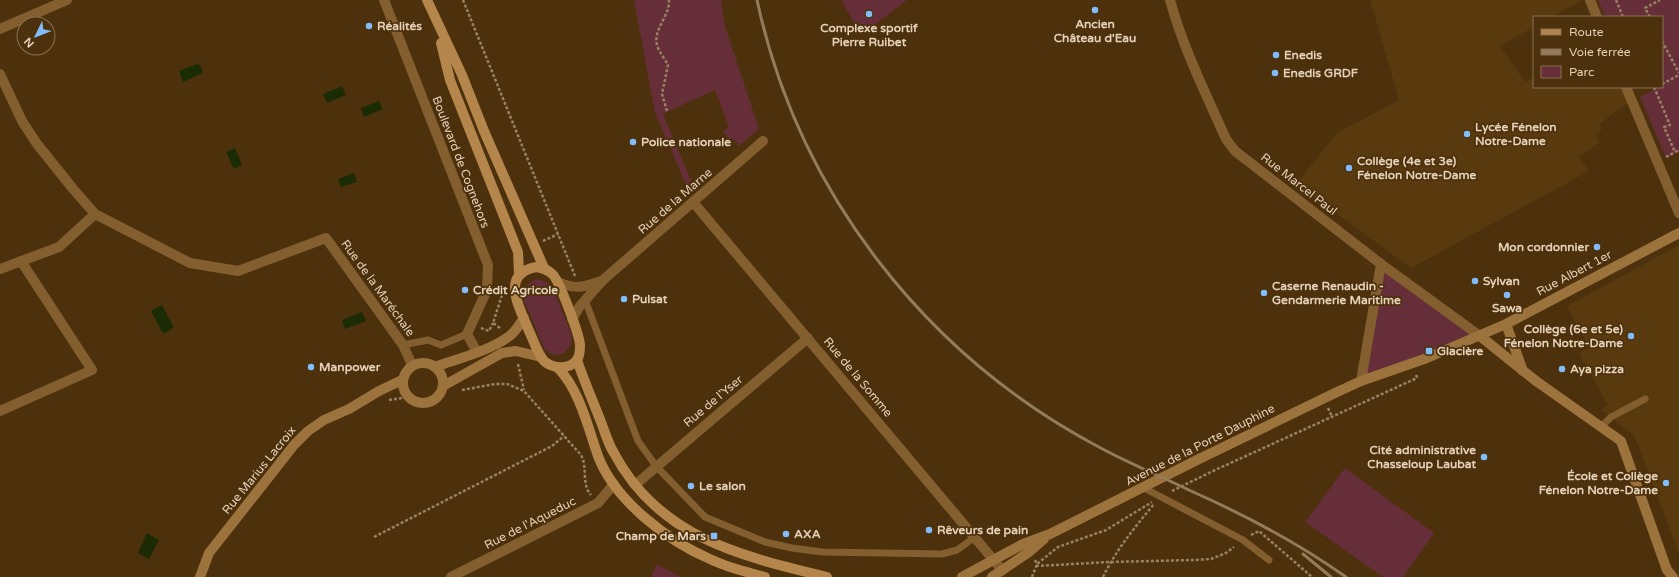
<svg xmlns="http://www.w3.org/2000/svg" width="1679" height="577" font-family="'Varela Round',sans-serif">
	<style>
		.built { fill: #593a0e }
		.green { fill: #652e38 }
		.water { fill: #1b2c04 }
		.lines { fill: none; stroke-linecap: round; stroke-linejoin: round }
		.path { stroke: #998163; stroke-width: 2.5; stroke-dasharray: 3 2; stroke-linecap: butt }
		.lane { stroke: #835e2f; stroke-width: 7 }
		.street { stroke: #835e2f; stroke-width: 10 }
		.secondary { stroke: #9c723d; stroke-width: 10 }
		.primary { stroke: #b5864c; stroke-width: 10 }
		.rail { stroke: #937b5c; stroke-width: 3 }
		.poi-dot { fill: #81bdfa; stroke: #4c310c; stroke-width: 1.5 }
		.labels { text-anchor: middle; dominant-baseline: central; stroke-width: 3.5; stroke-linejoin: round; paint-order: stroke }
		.poi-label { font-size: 12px; font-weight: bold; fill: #e5d0b8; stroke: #4c310c; text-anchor: start }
		.street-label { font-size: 12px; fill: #e5d0b8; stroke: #4c310c }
	</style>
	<rect width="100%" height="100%" fill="#4c310c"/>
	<g class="built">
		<path d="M1370 0H1583L1552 17H1534V27L1500 46 1525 82 1534 77V87L1622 88 1628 103 1599 124 1602 129 1595 135 1600 142 1579 157 1589 171 1411 268 1296 184 1337 133 1399 100Z"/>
		<path d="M1679 245V553L1634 435 1601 410 1608 405 1579 353 1589 348 1567 306Z"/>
	</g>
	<g class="green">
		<path d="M634 0H721L725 26 759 129 739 146 733 138 730 140 723 132 729 127 715 90 663 114 693 185 688 189 655 113Z"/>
		<path d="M841 0H907L861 35Z"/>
		<path d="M1598 0H1679V152L1666 158 1640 97 1653 90 1652 87H1662V17H1605Z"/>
		<path d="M1381 264 1480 336 1361 381Z"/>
		<path d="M537 279 547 282 552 287 571 333 572 343 564 353 558 355 551 354 544 348 524 301C523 290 526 283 537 279Z"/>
		<path d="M1345 468 1434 533 1403 577H1383L1305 522Z"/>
		<path d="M657 564 680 577H651Z"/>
	</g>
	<g class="water">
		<path d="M197 64 200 65 203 73 183 82 179 71Z"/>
		<path d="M342 86 346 95 327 103 323 94Z"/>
		<path d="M379 101 383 109 364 117 361 108Z"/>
		<path d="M235 148 242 165 234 169 226 152Z"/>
		<path d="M354 173 357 182 341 187 338 179Z"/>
		<path d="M162 305 173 326 172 329 165 333 162 332 151 311Z"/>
		<path d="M362 312 366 321 345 329 342 320Z"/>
		<path d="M147 533 159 540 149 559 138 553Z"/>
	</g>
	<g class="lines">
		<g class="path">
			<path d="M463 0 575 276"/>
			<path d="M1616 0 1623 17"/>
			<path d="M1650 17 1645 8 1660 0"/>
			<path d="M1662 41 1679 73"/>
			<path d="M1662 84 1679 75"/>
			<path d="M1654 87 1670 125 1664 127 1675 152 1679 150"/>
			<path d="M667 111 662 94 668 65C665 59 659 52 657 45 653 29 670 16 669 0"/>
			<path d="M1666 157 1675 152"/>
			<path d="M543 241 558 234"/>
			<path d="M481 328 489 331 493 323"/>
			<path d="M500 328 493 323 503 292"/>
			<path d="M518 364 524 390"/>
			<path d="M462 390 495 384H507L524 391 581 455C588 467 581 484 591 495"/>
			<path d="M389 400 409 397"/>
			<path d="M1328 408 1332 417"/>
			<path d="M1172 491 1213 471 1417 378 1416 373"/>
			<path d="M1251 535 1259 531 1312 577"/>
			<path d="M374 537 552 446 564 436"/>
			<path d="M1035 560 1037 564 1058 547 1106 530 1152 502"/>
			<path d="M1036 566 1110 562 1194 560 1211 559 1226 553 1234 547"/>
			<path d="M1032 577 1037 564"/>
			<path d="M1103 577C1116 550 1135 527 1154 504"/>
		</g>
		<g class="lane">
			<path d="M585 300 638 441 656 466 705 517 765 542 792 548 822 552 942 554 957 550 975 537"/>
			<path d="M403 345 428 340 441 345 467 334"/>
			<path d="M1601 427 1611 417 1645 399"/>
			<path d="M1144 488 1243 540 1269 560"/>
		</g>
		<g class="street">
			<path d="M384 0 488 265 487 290 467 334 477 352"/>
			<path d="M1170 0C1183 48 1206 94 1226 139L1235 151 1381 264 1480 336"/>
			<path d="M1590 0 1597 17"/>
			<path d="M0 29 67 0"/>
			<path d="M0 74 22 121 37 144 74 190 95 214 190 263 238 271 326 238 403 345 412 365"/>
			<path d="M1626 87 1679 213"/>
			<path d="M693 202 1002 570"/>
			<path d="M0 269 59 247 95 214"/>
			<path d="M558 282C576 290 584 287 601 281"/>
			<path d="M572 319 580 306 603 280 763 141"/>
			<path d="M1361 381 1381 264"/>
			<path d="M0 411 92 370 21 261"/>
			<path d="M635 485 808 338"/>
			<path d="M451 577 598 503 614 484"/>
		</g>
		<g class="secondary">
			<path d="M1506 324 1523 371"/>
			<path d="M1480 336 1536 381 1621 441 1667 570 1673 577"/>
			<circle cx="423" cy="383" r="20"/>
			<path d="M435 367C457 359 489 351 508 337 515 333 519 325 524 318"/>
			<path d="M443 386 502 353 516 351 541 357"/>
			<path d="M200 577 209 553 294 445 308 431 324 420 349 409 379 391 402 380"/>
			<path d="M962 577 1023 544 1050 534 1199 459 1335 393 1361 381 1427 358 1506 324 1679 233"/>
			<path d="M992 577 1029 552 1044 539"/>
		</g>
		<g class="primary">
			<path d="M427 0 462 75 484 131 544 268"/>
			<path d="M441 43 450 80 518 252 519 274"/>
			<path d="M536 267C544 268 549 270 554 276 561 286 579 333 580 345 580 350 580 356 577 360 569 370 553 369 544 361 537 353 534 341 529 331 520 308 499 274 536 267Z"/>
			<path d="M577 360C584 381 593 401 601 422 605 432 608 444 614 453 659 538 741 556 827 577"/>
			<path d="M558 368C579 389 588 427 598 456 615 501 669 542 712 560 729 568 747 572 765 577"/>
		</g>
		<g class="rail">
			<path d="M757 0C798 192 925 354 1097 446 1128 463 1160 476 1191 491 1245 515 1298 543 1346 577"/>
			<path d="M1303 554 1331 577"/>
		</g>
	</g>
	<g class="poi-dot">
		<circle cx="1095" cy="10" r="4"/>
		<circle cx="869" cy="14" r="4"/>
		<circle cx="369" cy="26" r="4"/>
		<circle cx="1276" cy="55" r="4"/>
		<circle cx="1275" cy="73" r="4"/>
		<circle cx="1467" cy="134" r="4"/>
		<circle cx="633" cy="142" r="4"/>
		<circle cx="1349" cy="168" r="4"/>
		<circle cx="1597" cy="247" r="4"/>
		<circle cx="1475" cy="281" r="4"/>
		<circle cx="465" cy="290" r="4"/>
		<circle cx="1264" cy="293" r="4"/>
		<circle cx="1507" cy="295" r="4"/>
		<circle cx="624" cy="299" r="4"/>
		<circle cx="1631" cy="336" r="4"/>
		<rect x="1425" y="347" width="8" height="8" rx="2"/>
		<circle cx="311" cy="367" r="4"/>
		<circle cx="1562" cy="369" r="4"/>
		<circle cx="1484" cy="457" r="4"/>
		<circle cx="1666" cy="483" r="4"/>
		<circle cx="691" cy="486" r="4"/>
		<circle cx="929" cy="530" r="4"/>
		<circle cx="786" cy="534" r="4"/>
		<rect x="710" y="532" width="8" height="8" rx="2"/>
	</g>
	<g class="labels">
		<g class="poi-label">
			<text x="1095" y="24" text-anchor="middle">Ancien<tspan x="1095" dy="14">Château d'Eau</tspan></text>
			<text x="377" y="26">Réalités</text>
			<text x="869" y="28" text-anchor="middle">Complexe sportif<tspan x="869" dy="14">Pierre Ruibet</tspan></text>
			<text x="1284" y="55">Enedis</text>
			<text x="1283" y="73">Enedis GRDF</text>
			<text x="1475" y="127">Lycée Fénelon<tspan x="1475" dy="14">Notre-Dame</tspan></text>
			<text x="641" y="142">Police nationale</text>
			<text x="1357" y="161">Collège (4e et 3e)<tspan x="1357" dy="14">Fénelon Notre-Dame</tspan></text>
			<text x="1589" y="247" text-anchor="end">Mon cordonnier</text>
			<text x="1483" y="281">Sylvan</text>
			<text x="1272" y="286">Caserne Renaudin -<tspan x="1272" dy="14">Gendarmerie Maritime</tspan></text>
			<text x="473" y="290">Crédit Agricole</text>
			<text x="632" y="299">Pulsat</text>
			<text x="1507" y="308" text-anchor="middle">Sawa</text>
			<text x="1623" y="329" text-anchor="end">Collège (6e et 5e)<tspan x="1623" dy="14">Fénelon Notre-Dame</tspan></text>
			<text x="1437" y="351">Glacière</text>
			<text x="319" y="367">Manpower</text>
			<text x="1570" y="369">Aya pizza</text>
			<text x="1476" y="450" text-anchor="end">Cité administrative<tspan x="1476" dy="14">Chasseloup Laubat</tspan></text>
			<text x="1658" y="476" text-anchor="end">École et Collège<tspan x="1658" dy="14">Fénelon Notre-Dame</tspan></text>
			<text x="699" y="486">Le salon</text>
			<text x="937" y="530">Rêveurs de pain</text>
			<text x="794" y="534">AXA</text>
			<text x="706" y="536" text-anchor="end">Champ de Mars</text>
		</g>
		<g class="street-label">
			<text transform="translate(461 162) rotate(69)">Boulevard de Cognehors</text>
			<text transform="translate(1299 184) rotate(38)">Rue Marcel Paul</text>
			<text transform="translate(675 201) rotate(-41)">Rue de la Marne</text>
			<text transform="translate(1574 273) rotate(-28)">Rue Albert 1er</text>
			<text transform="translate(378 288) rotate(54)">Rue de la Maréchale</text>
			<text transform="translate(858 377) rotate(50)">Rue de la Somme</text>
			<text transform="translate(713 401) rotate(-40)">Rue de l'Yser</text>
			<text transform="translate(1200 445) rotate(-27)">Avenue de la Porte Dauphine</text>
			<text transform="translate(259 470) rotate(-51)">Rue Marius Lacroix</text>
			<text transform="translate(530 523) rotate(-27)">Rue de l'Aqueduc</text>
		</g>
	</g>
	<rect x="1533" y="16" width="130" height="72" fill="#4c310c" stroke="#897151"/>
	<rect x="1541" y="29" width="20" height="6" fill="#b5864c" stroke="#897151"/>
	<text x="1569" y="36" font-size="12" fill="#e5d0b8">Route</text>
	<rect x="1541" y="49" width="20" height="6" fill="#937b5c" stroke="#897151"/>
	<text x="1569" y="56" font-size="12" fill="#e5d0b8">Voie ferrée</text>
	<rect x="1541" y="66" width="20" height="12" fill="#652e38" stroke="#897151"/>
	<text x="1569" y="76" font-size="12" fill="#e5d0b8">Parc</text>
	<g transform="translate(36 36) rotate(227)"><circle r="19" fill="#4c310c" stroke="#897151"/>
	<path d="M0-3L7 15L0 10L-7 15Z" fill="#81bdfa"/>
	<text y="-6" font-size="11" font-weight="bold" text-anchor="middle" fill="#e5d0b8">N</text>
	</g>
</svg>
